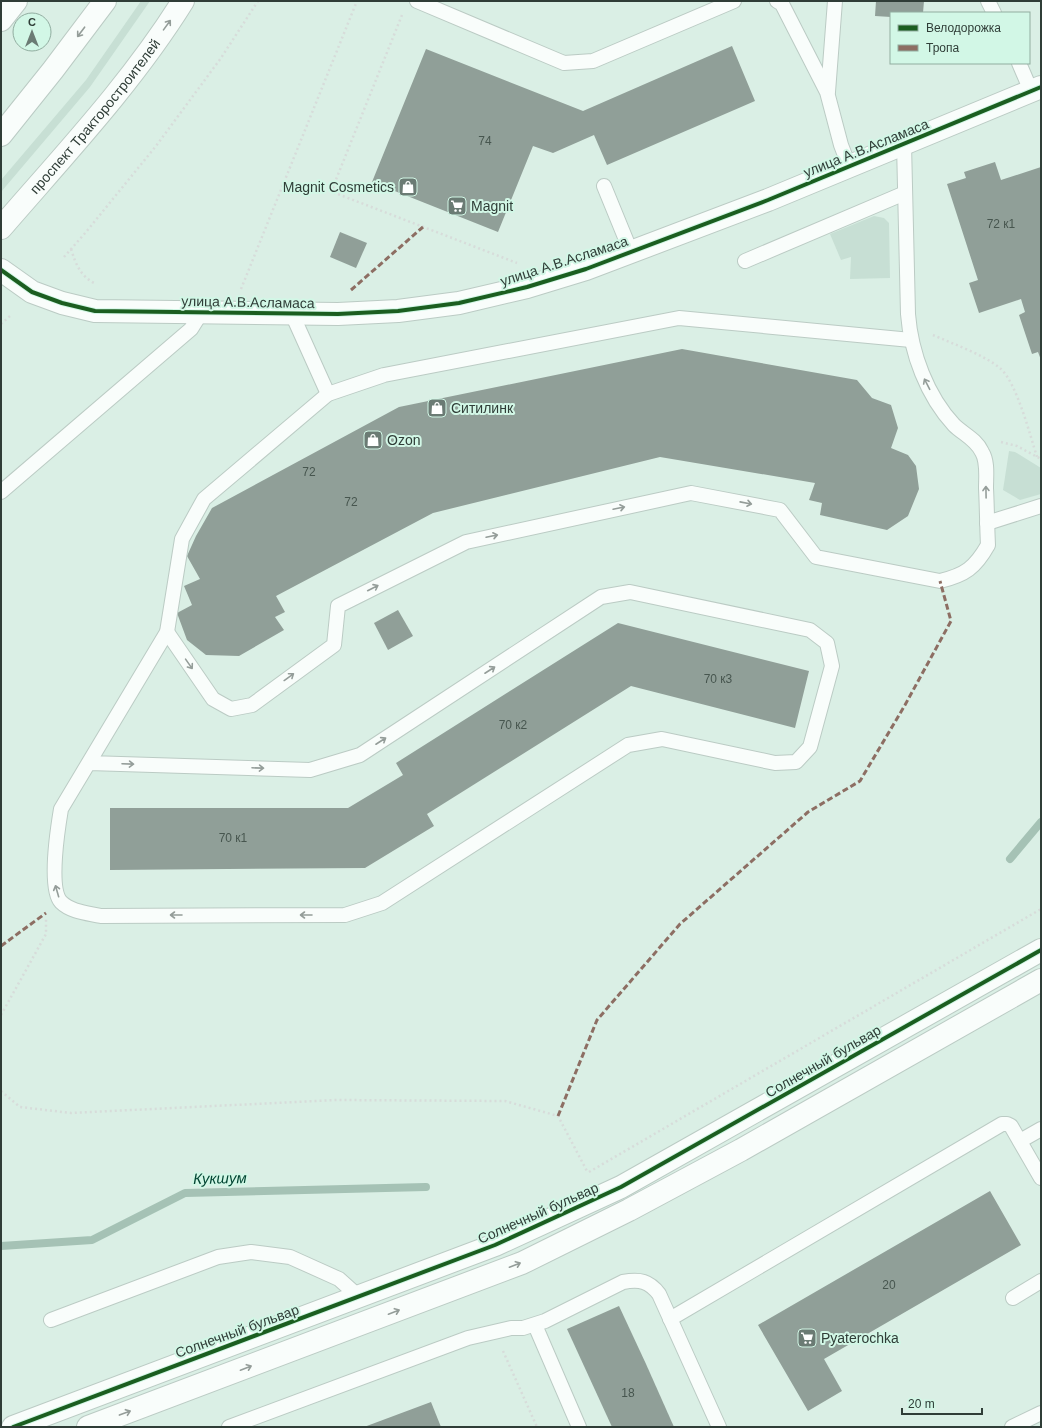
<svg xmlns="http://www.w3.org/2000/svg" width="1042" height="1428" font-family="Helvetica,sans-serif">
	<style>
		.green { fill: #c7dfd4 }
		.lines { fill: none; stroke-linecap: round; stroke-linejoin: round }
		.stream { stroke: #a5c2b5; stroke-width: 8 }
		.building { fill: #909f98 }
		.service-casing { stroke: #bbcbc4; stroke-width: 16 }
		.minor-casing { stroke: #bbcbc4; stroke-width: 24 }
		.tertiary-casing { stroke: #bbcbc4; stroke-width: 24 }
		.primary-casing { stroke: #bbcbc4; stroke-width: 24 }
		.path { stroke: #d7dcda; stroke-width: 2.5; stroke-dasharray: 2 3; stroke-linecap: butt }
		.service { stroke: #f9fdfb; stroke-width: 14 }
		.minor { stroke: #f9fdfb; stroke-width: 22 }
		.tertiary { stroke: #f9fdfb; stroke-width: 22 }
		.primary { stroke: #f9fdfb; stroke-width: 22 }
		.quiet { stroke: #8d6e63; stroke-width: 3; stroke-dasharray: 6 3; stroke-linecap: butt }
		.cycleway-casing { stroke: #d2f7e6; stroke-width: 6 }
		.cycleway { stroke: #1b5e20; stroke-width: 4 }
		.oneway { stroke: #949d99 }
		.labels { text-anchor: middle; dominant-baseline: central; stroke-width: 4; stroke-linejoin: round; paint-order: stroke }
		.number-label { font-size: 12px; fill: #47564f }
		.street-label { font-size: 14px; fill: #2f3d37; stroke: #d2f7e6 }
		.poi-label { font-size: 14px; fill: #2f3d37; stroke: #d2f7e6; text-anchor: start }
		.water-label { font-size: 15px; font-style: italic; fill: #034633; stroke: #d2f7e6 }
	</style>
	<rect width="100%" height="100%" fill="#daefe5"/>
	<g class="green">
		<path d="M141 1H150L90 87 1 192V180L86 80Z"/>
		<path d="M874 216 884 218 889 223 890 278 850 279 851 257 841 260 830 234Z"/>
		<path d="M1009 451 1015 452 1041 468V494L1020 500 1003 490Z"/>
	</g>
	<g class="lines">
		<g class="stream">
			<path d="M1010 859 1041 822"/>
			<path d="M1 1246 92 1240 185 1193 426 1187"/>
		</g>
	</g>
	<g class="building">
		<path d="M876 1H924L923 13H891V17L875 16Z"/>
		<path d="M732 46 755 101 607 165 594 135 553 153 533 146 498 232 372 182 426 49 583 111Z"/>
		<path d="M995 162 1001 180 1041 167V360L1038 352 1032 354 1019 315 1025 312 1021 299 979 313 969 283 978 280 947 184 966 178 964 172Z"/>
		<path d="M340 232 367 243 356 268 330 257Z"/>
		<path d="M682 349 857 380 872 398 891 405 898 428 891 448 908 455 916 466 919 489 908 516 887 530 820 515 822 503 809 500 815 483 660 457 433 513 276 596 285 612 275 617 284 630 239 656 206 655 187 640 177 613 192 605 184 586 200 579 187 556 196 536 212 508 399 407Z"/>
		<path d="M398 610 413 636 388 650 374 623Z"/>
		<path d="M618 623 809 671 795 728 631 686 427 814 434 826 365 868 110 870V808H348L403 775 396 763Z"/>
		<path d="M990 1191 1021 1245 824 1359 842 1391 808 1411 758 1325Z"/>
		<path d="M619 1306 646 1364 674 1427H612L567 1329Z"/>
		<path d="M431 1402 441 1427H364Z"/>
	</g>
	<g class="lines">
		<g class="service-casing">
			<g id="service">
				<path d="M417 1 564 63 593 61 734 1"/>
				<path d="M777 1 782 4 827 92 841 145 849 166"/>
				<path d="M988 1 994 13"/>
				<path d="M1019 63 1031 91"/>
				<path d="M828 92 835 1"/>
				<path d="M604 186 631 252"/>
				<path d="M745 261 905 193"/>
				<path d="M292 314 328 394"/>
				<path d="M1 492 191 329 201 313"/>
				<path d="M987 523 1041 506"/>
				<path d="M167 632 213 699 231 709 252 705 334 645 338 606 466 542 691 493 780 510 816 557 940 581C965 575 975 568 988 545 987 526 987 507 986 488 986 476 988 462 982 452 976 439 963 434 954 425 927 396 911 353 908 314L904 144"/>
				<path d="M89 763 310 770 360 755 601 597 630 592 810 630 827 643 832 666 810 747 796 762 775 763 662 739 628 745 382 903 345 915 101 916C88 913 71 912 61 902 48 888 58 827 61 809L167 632 182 539 204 499 328 394 384 375 679 318 911 340"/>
				<path d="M1020 1141 1041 1129"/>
				<path d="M1013 1298 1041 1281"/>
				<path d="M670 1319 1002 1124H1007L1011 1126 1041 1178"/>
				<path d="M51 1320 218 1257 251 1252 290 1257 339 1279 359 1297"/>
				<path d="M535 1325 579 1427"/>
				<path d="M229 1427 468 1338 511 1328H523L545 1321 623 1282C640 1279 649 1281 659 1294L719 1427"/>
				<path d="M1012 1427 1041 1413"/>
			</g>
		</g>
		<g class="minor-casing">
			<g id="minor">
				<path d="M1 20 16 1"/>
				<path d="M1 270 32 292 62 303 95 311 338 314 398 311 459 303 527 287 586 269 768 200 1041 87"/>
			</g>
		</g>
		<g class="tertiary-casing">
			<g id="tertiary">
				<path d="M13 1427 495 1245 621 1187 1041 950"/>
				<path d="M88 1427 522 1263 629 1210 741 1150 1041 980"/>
			</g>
		</g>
		<g class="primary-casing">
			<g id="primary">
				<path d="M1 135 53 70 105 1"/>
				<path id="s1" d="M1 228C64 155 132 83 183 1"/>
			</g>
		</g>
		<g class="path">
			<path d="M402 15 333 187 335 193 517 263"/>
			<path d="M71 249C76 265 81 277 96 284"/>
			<path d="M64 257 86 232 156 146 221 58 258 1"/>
			<path d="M241 289 357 1"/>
			<path d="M1 324 10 316"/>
			<path d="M933 335C953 344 985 355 1001 369 1017 384 1030 435 1037 457"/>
			<path d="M1001 442 1017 446 1041 459"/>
			<path d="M1 1015 46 934V918"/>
			<path d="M1 1091 20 1107 71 1113 336 1100 505 1101 558 1116 588 1173"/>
			<path d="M589 1172 1041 909"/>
			<path d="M503 1351 537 1427"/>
		</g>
		<use href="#service" class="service"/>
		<use href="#minor" class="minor"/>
		<use href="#tertiary" class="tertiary"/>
		<use href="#primary" class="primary"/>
		<g class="quiet">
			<path d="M351 290 423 227"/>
			<path d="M1 946 46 913"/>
			<path d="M558 1116 597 1020 680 924 808 812 860 781 905 705 951 621 940 581"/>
		</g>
		<g class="cycleway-casing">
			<g id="cycleway">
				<path d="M1 270 32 292 62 303 95 311 338 314 398 311 459 303 527 287 586 269 768 200 1041 87"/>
				<path d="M13 1427 495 1245 621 1187 1041 950"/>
			</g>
		</g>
		<use href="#cycleway" class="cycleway"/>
	</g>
	<defs><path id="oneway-shaft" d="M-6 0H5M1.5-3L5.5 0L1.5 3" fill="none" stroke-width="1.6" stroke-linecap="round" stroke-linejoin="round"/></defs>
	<g class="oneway">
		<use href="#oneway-shaft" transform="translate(167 25) rotate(-54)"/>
		<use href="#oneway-shaft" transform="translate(81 32) rotate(127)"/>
		<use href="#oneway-shaft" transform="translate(927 384) rotate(-117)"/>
		<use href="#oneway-shaft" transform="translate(986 492) rotate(-91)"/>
		<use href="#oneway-shaft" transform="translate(746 503) rotate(11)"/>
		<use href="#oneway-shaft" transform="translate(619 508) rotate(-12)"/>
		<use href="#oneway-shaft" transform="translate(492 536) rotate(-12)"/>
		<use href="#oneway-shaft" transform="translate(373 588) rotate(-27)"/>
		<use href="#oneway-shaft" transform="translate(189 664) rotate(55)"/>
		<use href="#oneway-shaft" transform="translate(490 670) rotate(-33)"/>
		<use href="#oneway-shaft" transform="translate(289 677) rotate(-36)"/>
		<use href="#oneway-shaft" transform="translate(381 741) rotate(-33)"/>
		<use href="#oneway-shaft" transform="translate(128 764) rotate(2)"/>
		<use href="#oneway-shaft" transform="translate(258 768) rotate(2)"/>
		<use href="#oneway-shaft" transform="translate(57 891) rotate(-106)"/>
		<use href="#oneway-shaft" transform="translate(176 915) rotate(180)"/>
		<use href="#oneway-shaft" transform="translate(306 915) rotate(180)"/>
		<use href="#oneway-shaft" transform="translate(515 1265) rotate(-21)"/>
		<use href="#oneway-shaft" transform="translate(394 1312) rotate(-21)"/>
		<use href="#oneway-shaft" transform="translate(246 1368) rotate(-21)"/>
		<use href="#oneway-shaft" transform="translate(125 1413) rotate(-20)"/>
	</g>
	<defs>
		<g id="shop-square" transform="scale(1)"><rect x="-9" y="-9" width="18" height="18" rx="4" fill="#6b7b74" stroke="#d2f7e6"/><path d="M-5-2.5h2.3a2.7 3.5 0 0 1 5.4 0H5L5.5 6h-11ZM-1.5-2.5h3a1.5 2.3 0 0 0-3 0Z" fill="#fff"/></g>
		<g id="supermarket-square" transform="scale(1)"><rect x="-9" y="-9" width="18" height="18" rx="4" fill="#6b7b74" stroke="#d2f7e6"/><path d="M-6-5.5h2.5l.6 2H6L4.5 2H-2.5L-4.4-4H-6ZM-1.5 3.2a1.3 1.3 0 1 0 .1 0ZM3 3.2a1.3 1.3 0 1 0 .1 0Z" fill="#fff"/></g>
	</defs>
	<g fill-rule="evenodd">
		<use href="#shop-square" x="408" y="187"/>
		<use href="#supermarket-square" x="457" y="206"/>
		<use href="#shop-square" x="437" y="408"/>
		<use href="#shop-square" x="373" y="440"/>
		<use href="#supermarket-square" x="807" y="1338"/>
	</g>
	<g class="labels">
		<g class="number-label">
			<text x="485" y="141">74</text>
			<text x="1001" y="224">72 к1</text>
			<text x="309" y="472">72</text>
			<text x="351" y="502">72</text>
			<text x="718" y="679">70 к3</text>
			<text x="513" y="725">70 к2</text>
			<text x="233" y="838">70 к1</text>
			<text x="889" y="1285">20</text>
			<text x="628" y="1393">18</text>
		</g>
		<g class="street-label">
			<text stroke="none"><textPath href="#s1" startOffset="146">проспект Тракторостроителей</textPath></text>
			<text transform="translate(866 148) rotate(-22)">улица А.В.Асламаса</text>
			<text transform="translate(564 261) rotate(-18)">улица А.В.Асламаса</text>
			<text transform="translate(248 302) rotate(1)">улица А.В.Асламаса</text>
			<text transform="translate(823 1061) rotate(-30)">Солнечный бульвар</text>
			<text transform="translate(538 1213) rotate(-24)">Солнечный бульвар</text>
			<text transform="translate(237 1331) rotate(-20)">Солнечный бульвар</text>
		</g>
		<g class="poi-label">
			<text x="394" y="187" text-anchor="end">Magnit Cosmetics</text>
			<text x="471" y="206">Magnit</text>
			<text x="451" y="408">Ситилинк</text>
			<text x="387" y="440">Ozon</text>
			<text x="821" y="1338">Pyaterochka</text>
		</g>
		<g class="water-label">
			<text transform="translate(220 1178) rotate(-1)">Кукшум</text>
		</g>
	</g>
	<rect width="1042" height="1428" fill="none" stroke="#2f3d37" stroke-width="4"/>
	<rect x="890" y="12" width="140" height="52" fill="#d2f7e6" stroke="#91ada0"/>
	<rect x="898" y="25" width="20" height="6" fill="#1b5e20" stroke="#91ada0"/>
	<text x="926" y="32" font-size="12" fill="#2f3d37">Велодорожка</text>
	<rect x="898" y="45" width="20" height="6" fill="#8d6e63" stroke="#91ada0"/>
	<text x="926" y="52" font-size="12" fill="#2f3d37">Тропа</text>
	<g transform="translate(32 32)"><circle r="19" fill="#d2f7e6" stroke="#91ada0"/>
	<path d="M0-3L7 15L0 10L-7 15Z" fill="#6b7b74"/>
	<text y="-6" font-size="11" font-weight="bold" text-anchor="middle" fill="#2f3d37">С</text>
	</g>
	<path d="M902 1408v6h80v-6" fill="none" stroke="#2f3d37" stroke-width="2"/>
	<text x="908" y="1408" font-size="12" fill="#2f3d37" stroke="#d2f7e6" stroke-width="3" paint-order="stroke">20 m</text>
</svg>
